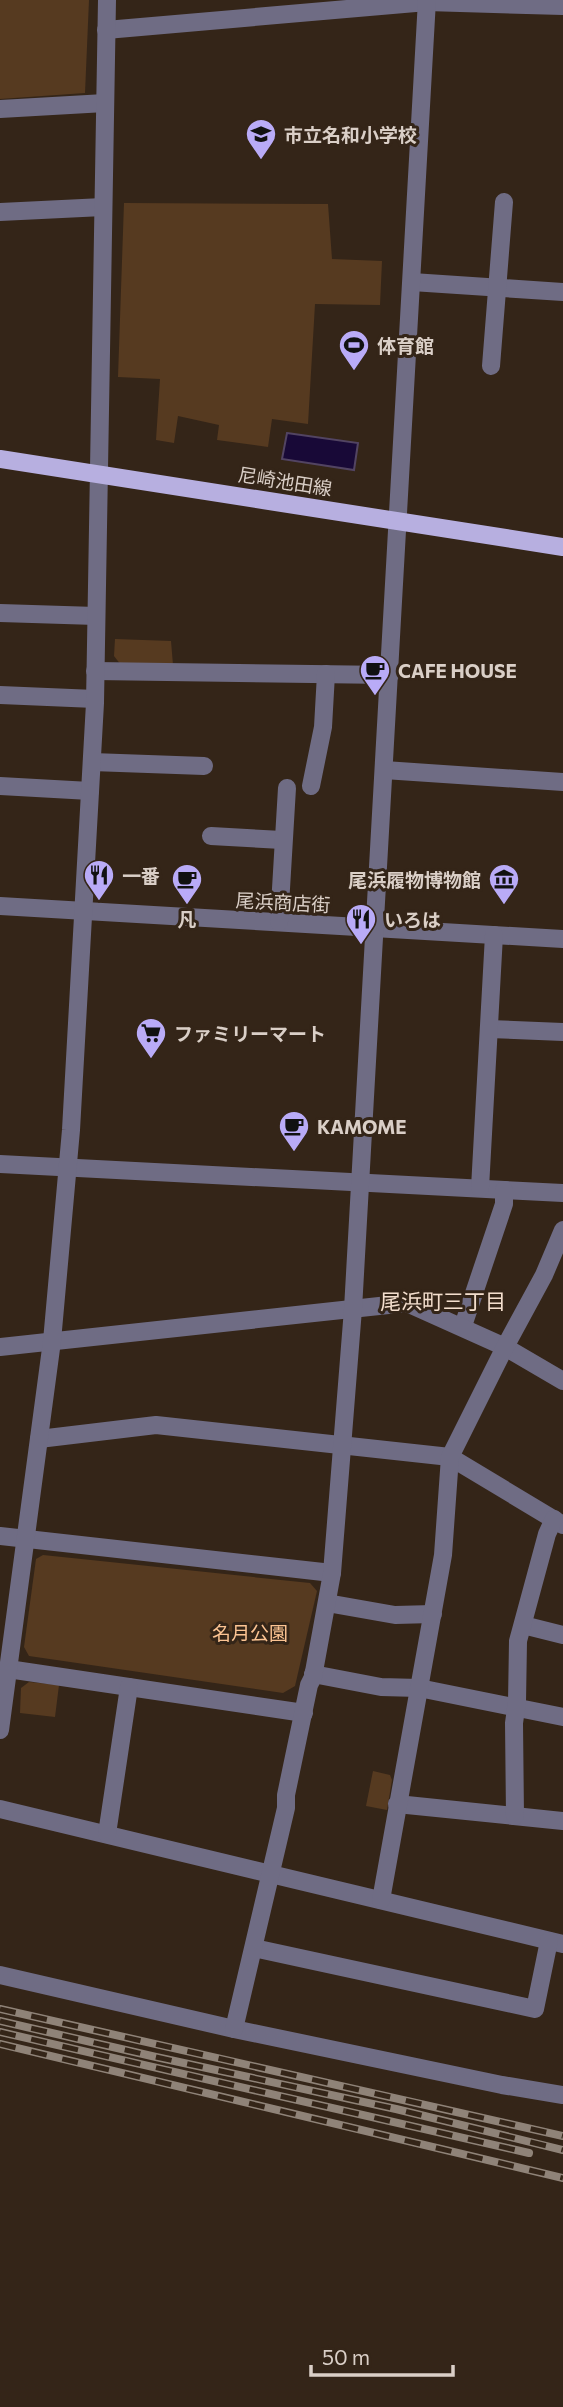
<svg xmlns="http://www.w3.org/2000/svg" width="563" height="2407" font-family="Commissioner,'Noto Sans JP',sans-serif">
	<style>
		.green { fill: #563a20 }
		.water { fill: #180937; stroke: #524462; stroke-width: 2 }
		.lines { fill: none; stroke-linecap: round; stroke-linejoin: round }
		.minor { stroke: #6f6c84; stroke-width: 18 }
		.major { stroke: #b7afe0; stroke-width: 18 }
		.rail-casing { stroke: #8f8378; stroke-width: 8 }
		.rail { stroke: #342518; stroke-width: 5; stroke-dasharray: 16; stroke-linecap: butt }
		.labels { text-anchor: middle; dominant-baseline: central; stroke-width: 6; stroke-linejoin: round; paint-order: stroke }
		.poi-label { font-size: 19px; font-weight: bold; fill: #dacfc7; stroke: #342518; text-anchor: start }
		.street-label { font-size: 19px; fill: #dacfc7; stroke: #342518 }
		.park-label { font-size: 19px; fill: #fcc493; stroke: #342518 }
		.neighbourhood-label { font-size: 21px; fill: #f3decd; stroke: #342518 }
	</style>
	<rect width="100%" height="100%" fill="#342518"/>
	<g class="green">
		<path d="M0 0H89L85 93 0 99Z"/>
		<path d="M124 203 328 204 332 259 382 261 380 305 315 304 308 424 272 419 268 447 217 440 219 425 178 416 174 443 156 440 160 379 118 377Z"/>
		<path d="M115 639 171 641 173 665H121L114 656Z"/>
		<path d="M43 1555 310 1583 317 1591 295 1686 283 1693 29 1656 24 1647 36 1559Z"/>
		<path d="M29 1682 59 1685 55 1717 20 1713 21 1688Z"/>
		<path d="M373 1771 390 1775 392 1780 387 1810 366 1806Z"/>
	</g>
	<path class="water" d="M287 433 358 443 354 470 282 459Z"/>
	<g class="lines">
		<g class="minor">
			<path d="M106 30 427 2 563 6"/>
			<path d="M0 109 105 103"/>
			<path d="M0 212 103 207"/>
			<path d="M412 282 563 292"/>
			<path d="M491 366 504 202"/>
			<path d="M0 613 96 616"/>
			<path d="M95 671 390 675"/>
			<path d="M0 695 95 699"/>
			<path d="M92 762 204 766"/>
			<path d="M384 770 563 782"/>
			<path d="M0 786 90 791"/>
			<path d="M311 786 323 727 326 674"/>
			<path d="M211 836 282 840"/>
			<path d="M0 906 563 939"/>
			<path d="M279 922 287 788"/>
			<path d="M489 1029 563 1032"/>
			<path d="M0 1164 563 1193"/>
			<path d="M480 1188 494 935"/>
			<path d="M463 1326 504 1204V1190"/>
			<path d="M0 1347 407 1303 505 1347 563 1381"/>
			<path d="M39 1439 156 1425 450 1457 563 1525"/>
			<path d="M0 1536 332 1573"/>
			<path d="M327 1603 395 1615 433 1614"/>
			<path d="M523 1625 563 1635"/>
			<path d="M8 1669 304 1713"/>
			<path d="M313 1674 381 1687 419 1688 563 1717"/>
			<path d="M0 1730 52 1341 71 1130 95 703 107 0"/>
			<path d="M397 1804 563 1821"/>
			<path d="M0 1809 563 1944"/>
			<path d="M515 1816 514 1723 517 1702 518 1641 547 1534 554 1519"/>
			<path d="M107 1834 129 1687"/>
			<path d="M381 1900 443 1555 450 1457 505 1347 544 1275 563 1230"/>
			<path d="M254 1948 535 2009 549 1941"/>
			<path d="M0 1975 234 2029 502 2085 563 2095"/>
			<path d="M234 2029 286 1808V1795L309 1685 313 1677 332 1573 353 1309 427 0"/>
		</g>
		<path class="major" d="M0 459 563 547"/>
		<g class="rail-casing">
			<g id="rail">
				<path d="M0 2009 563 2136"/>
				<path d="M0 2021 156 2057 396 2109 563 2150"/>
				<path d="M0 2032 529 2153"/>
				<path d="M0 2044 563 2178"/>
			</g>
		</g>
		<use href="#rail" class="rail"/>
	</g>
	<defs>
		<g id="school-pin" transform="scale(1.575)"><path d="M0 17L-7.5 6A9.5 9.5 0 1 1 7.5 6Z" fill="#b9abf7" stroke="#342518"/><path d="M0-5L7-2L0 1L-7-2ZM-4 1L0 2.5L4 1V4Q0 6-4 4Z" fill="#111"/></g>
		<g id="stadium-pin" transform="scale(1.575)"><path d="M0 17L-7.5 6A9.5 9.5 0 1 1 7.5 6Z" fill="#b9abf7" stroke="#342518"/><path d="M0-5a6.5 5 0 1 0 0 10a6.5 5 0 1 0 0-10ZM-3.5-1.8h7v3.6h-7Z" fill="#111"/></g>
		<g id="cafe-pin" transform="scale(1.575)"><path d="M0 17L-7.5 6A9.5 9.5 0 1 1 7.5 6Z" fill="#b9abf7" stroke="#342518"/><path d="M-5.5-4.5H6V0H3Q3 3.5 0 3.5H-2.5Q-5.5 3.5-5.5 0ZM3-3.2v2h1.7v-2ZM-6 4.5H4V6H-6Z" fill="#111"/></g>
		<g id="restaurant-pin" transform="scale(1.575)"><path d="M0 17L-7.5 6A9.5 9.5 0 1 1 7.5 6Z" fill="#b9abf7" stroke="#342518"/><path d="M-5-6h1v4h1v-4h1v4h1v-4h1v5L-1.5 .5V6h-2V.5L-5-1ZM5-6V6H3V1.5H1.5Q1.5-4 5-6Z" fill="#111"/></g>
		<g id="museum-pin" transform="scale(1.575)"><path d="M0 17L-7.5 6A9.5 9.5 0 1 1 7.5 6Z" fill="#b9abf7" stroke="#342518"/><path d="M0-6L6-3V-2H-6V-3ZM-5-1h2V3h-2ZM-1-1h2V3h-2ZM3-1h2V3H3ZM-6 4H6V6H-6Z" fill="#111"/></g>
		<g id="supermarket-pin" transform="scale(1.575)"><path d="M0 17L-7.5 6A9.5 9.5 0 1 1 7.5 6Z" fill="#b9abf7" stroke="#342518"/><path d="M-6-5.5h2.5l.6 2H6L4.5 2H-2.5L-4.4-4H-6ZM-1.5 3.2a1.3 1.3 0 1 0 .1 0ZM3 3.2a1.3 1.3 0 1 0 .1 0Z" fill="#111"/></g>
	</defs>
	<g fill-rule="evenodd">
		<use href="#school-pin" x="261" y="134"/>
		<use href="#stadium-pin" x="354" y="345"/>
		<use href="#cafe-pin" x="375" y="670"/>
		<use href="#restaurant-pin" x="99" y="875"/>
		<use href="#cafe-pin" x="187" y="879"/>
		<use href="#museum-pin" x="504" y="879"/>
		<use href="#restaurant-pin" x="361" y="919"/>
		<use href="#supermarket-pin" x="151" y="1033"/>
		<use href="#cafe-pin" x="294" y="1126"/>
	</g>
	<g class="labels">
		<g class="poi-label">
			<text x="284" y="134">市立名和小学校</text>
			<text x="377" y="345">体育館</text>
			<text x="398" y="670">CAFE HOUSE</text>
			<text x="122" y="875">一番</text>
			<text x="481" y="879" text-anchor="end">尾浜履物博物館</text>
			<text x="187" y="918" text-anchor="middle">凡</text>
			<text x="384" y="919">いろは</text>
			<text x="174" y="1033">ファミリーマート</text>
			<text x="317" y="1126">KAMOME</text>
		</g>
		<g class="street-label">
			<text transform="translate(285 481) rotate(9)">尼崎池田線</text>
			<text transform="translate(283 902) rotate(3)">尾浜商店街</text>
		</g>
		<g class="park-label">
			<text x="250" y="1632">名月公園</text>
		</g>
		<g class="neighbourhood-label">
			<text x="443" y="1300">尾浜町三丁目</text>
		</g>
	</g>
	<path d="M311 2365v10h142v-10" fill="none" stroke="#dacfc7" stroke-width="3.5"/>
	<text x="322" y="2365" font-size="21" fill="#dacfc7" stroke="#342518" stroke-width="5" paint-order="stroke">50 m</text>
</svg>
